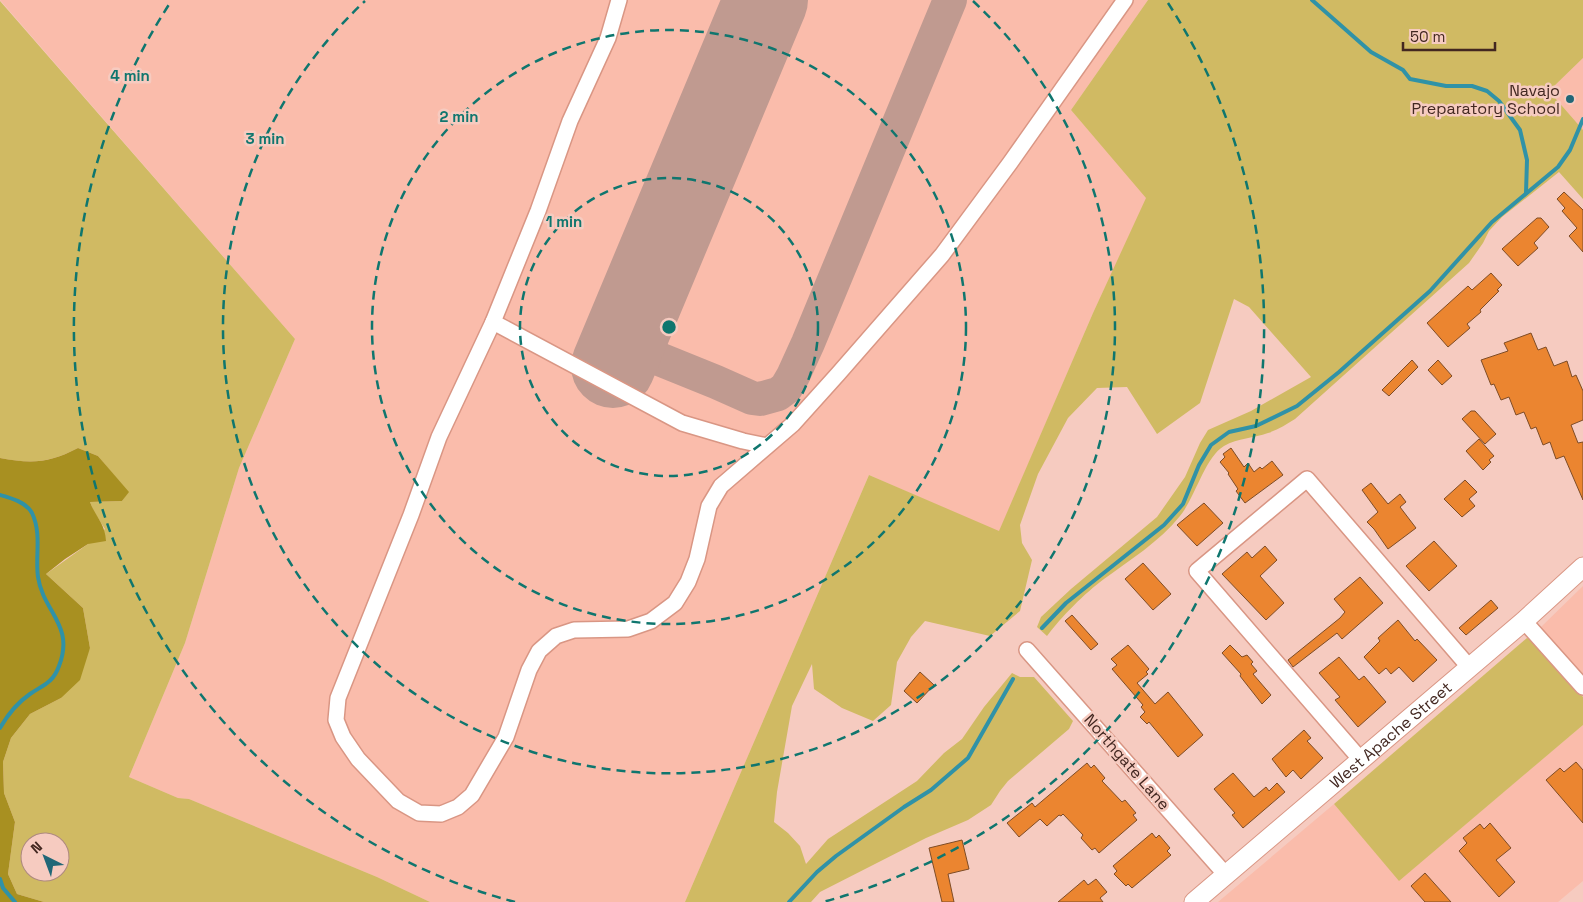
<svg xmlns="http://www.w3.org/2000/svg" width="1583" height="902" font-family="'Space Grotesk',sans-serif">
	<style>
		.built { fill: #fabcab }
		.green { fill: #d0ba63; fill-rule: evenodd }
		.forest { fill: #a89021 }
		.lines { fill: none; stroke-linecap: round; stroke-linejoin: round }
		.stream { stroke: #3092a7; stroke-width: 4 }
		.taxiway { stroke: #c09a90; stroke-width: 34 }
		.runway { stroke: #c09a90; stroke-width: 84 }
		.building { fill: #eb8530; stroke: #7e4c26 }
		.minor-casing { stroke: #d99684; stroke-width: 18 }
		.major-casing { stroke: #d99684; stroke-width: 21 }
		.minor { stroke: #fff; stroke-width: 15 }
		.major { stroke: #fff; stroke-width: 19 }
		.ring { fill: none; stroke: #0f766e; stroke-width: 2.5; stroke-dasharray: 9 6 }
		.poi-dot { fill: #216777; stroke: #f6cbc0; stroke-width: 2 }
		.labels { text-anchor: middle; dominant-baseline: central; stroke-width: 5; stroke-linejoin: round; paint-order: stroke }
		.poi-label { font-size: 16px; fill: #422720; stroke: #f6cbc0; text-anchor: end }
		.street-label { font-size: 16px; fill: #422720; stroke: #f6cbc0 }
		.centre { fill: #0f766e; stroke: #f6cbc0; stroke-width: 2.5 }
		.ring-label { font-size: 15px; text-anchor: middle; font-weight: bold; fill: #0f766e; stroke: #f6cbc0; stroke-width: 5; stroke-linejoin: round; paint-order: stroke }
	</style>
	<rect width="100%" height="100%" fill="#f6cbc0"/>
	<g class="built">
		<path d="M0 0H1148L1071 110 1147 198 1093 313 999 532 869 475 685 902H430L377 877 189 799 178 798 129 777 185 643 239 468 295 339Z"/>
		<path d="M1583 58V130L1549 91Z"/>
		<path d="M1583 586V678L1540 628Z"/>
		<path d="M1583 725V881L1558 902H1218L1334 804 1399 880Z"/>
	</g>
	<g class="green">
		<path d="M1148 0H1583V58L1549 91 1583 130V199L1559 172 1502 217 1489 231 1483 243 1469 263 1295 419C1287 424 1278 430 1268 433 1254 438 1238 438 1224 446 1205 457 1195 498 1180 516 1159 542 1130 560 1104 579 1085 593 1061 617 1047 636L1037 627 1041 617 1071 589 1157 517 1185 477 1200 443 1208 430 1251 411 1311 377 1249 307 1234 299 1200 403 1157 434 1127 387 1097 388 1068 418 1038 474 1020 525 1022 543 1032 560 1020 611 990 636 925 621 911 637 897 662 891 705 873 721 842 708 814 689 812 664 792 706 777 792 774 822 788 833 800 846 806 864 828 839 917 781 944 753 962 739 984 707 1012 673 1020 677H1034L1073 721 1069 729 1008 781 1000 791 991 805 968 820 926 838 820 892 811 902H685L869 475 999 531 1093 313 1146 198 1071 110Z"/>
		<path d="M0 1 295 339 239 468 185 643 129 777 178 798 189 799 377 877 430 902H44L17 894 8 874 15 822 4 793 3 762 11 738 30 714 61 698 90 648 83 608 46 574 88 544 105 529 94 512 90 502 122 501 128 492 98 456 78 448C49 463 31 464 0 458ZM30 842H60V872H30Z"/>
		<path d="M1527 638 1536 642 1583 697V725L1399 881 1334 804Z"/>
	</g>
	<path class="forest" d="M78 448 98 456 129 492 122 501 90 502C96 518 105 523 106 541L88 544 65 559 46 574 83 608 90 648 80 680 61 698 30 714 11 738 3 762 4 793 15 822 8 874 17 894 44 902H0V458C32 464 49 463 78 448Z"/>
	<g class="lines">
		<g class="stream">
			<path d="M1312 0 1371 52 1403 70 1410 79 1446 86H1472L1487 91 1499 101 1520 130 1527 160 1526 193"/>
			<path d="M0 495C11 498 26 502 32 513 42 534 35 556 38 577 43 612 75 625 59 666 53 683 43 685 30 694 17 703 8 714 0 728"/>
			<path d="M1042 628 1066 603 1164 525 1183 504 1199 465 1211 445 1229 432 1256 426 1297 406 1339 372 1430 291 1492 222 1558 167 1570 150 1583 119"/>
			<path d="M0 879 3 888 15 902"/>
			<path d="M789 902 817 872 836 856 904 807 931 790 968 758 1013 679"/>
		</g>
		<path class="taxiway" d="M622 344 716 382 752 398 760 399 778 394 786 388 793 376 808 343 950 0"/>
		<path class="runway" d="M613 366 766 0"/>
	</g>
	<g class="building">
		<path d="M1564 192 1583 210V252L1569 236 1577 228 1562 211 1565 208 1557 199Z"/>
		<path d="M1537 218H1541L1549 227 1534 243 1538 248 1518 266 1502 249Z"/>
		<path d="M1491 273 1502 285 1497 290 1499 291 1480 310 1481 312 1467 324 1470 328 1448 347 1427 323 1468 286 1472 290Z"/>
		<path d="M1531 333 1538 350 1546 347 1554 366 1567 361 1572 377 1576 375 1583 391V420L1571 425 1578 443 1583 442V500L1564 456 1556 459 1550 442 1543 445 1536 427 1531 429 1524 412 1516 415 1509 397 1501 400 1494 384 1491 385 1481 360 1508 351 1504 343Z"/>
		<path d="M1412 360 1418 367 1389 396 1382 390Z"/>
		<path d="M1438 360 1452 376 1442 385 1428 370Z"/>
		<path d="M1471 411H1475L1496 434 1485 444 1462 419Z"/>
		<path d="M1479 439 1494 456 1489 460 1491 462 1483 470 1466 451Z"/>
		<path d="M1231 448 1244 467 1248 463 1254 472 1260 467 1262 469 1272 461 1283 475 1245 503 1236 491 1238 489 1228 474 1229 473 1220 462 1225 457 1223 454Z"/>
		<path d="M1465 480 1477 492 1469 499 1475 506 1462 517 1444 499Z"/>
		<path d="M1371 483 1388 504 1400 494 1406 502 1400 507 1416 528 1388 549 1374 529 1367 522 1378 512 1362 490Z"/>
		<path d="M1204 503 1223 523 1197 546 1177 525Z"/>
		<path d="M1434 541 1457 566 1429 591 1406 566Z"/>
		<path d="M1265 546 1277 560 1260 576 1284 603 1266 620 1222 574 1247 552 1252 558Z"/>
		<path d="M1143 563 1171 594 1153 610 1125 579Z"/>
		<path d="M1360 577 1383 603 1342 639 1337 633 1293 667 1288 660 1340 618 1345 612 1334 599Z"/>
		<path d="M1491 600 1498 608 1466 635 1459 628Z"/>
		<path d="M1072 615 1098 644 1091 650 1065 621Z"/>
		<path d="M1398 620 1415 641 1417 639 1437 660 1413 682 1399 667 1391 674 1386 668 1379 674 1364 657 1380 641 1378 638Z"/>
		<path d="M1128 645 1149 669 1146 672 1148 674 1137 683 1155 704 1168 692 1203 735 1178 757 1149 722 1147 724 1140 717 1145 712 1141 707 1143 705 1112 669 1117 665 1111 659Z"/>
		<path d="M1230 645 1242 657 1247 655 1253 662 1251 664 1257 671 1253 674 1271 695 1262 704 1240 676 1241 674 1222 653Z"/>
		<path d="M1339 657 1359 680 1364 676 1386 702 1358 727 1335 700 1340 697 1319 673Z"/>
		<path d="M920 672 934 685 917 703 904 691Z"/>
		<path d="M1304 730 1311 738 1307 741 1323 758 1301 779 1293 770 1286 777 1272 759Z"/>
		<path d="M1576 762 1583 770V823L1546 780 1560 768 1564 772Z"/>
		<path d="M1087 763 1091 768 1094 765 1105 778 1102 781 1122 802 1125 800 1136 813 1133 815 1137 820 1099 853 1095 848 1092 850 1081 838 1083 835 1063 814 1061 816 1059 815 1047 826 1040 819 1019 837 1007 823 1032 803 1035 807Z"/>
		<path d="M1233 773 1254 797 1266 787 1269 791 1277 783 1285 792 1243 828 1232 815 1235 813 1214 789Z"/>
		<path d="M1490 823 1511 848 1496 860 1515 882 1499 897 1459 851 1467 843 1463 838 1480 824 1484 829Z"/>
		<path d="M1152 833 1156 838 1159 835 1170 848 1167 851 1171 855 1132 888 1128 884 1126 886 1114 874 1117 871 1113 866Z"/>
		<path d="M962 840 969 869 948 874 954 902H942L929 848Z"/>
		<path d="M1425 873 1451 902H1425L1411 886Z"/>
		<path d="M1096 879 1107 892 1100 898 1103 902H1058L1084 880 1088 885Z"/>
	</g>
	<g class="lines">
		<g class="minor-casing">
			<g id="minor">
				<path d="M619 0 608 38 570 121 538 211 493 322 439 437 411 515 338 698 336 720 343 737 358 759 398 801 419 813 441 814 458 807 472 795 506 737 529 670 539 651 556 636 574 630 628 629 651 621 675 603 688 582 697 559 709 506 721 486 793 424 838 374 942 255 1010 163 1125 0"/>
				<path d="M493 322 682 423 743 441 767 446"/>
				<path d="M1524 621 1583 687"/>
				<path d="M1027 650 1226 875"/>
				<path d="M1361 760 1197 571 1307 479 1470 668"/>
			</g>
		</g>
		<g class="major-casing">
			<g id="major">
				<path id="s1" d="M1194 902 1524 621 1583 567"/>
			</g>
		</g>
		<use href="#minor" class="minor"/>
		<use href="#major" class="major"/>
	</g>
	<g class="ring">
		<circle cx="669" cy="327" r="149"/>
		<circle cx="669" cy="327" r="297"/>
		<path d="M973 1A446 446 0 1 1 365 1"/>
		<path d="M515 902A595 595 0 0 1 170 3M1168 3A595 595 0 0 1 823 902"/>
	</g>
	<circle class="poi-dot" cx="1570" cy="99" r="5"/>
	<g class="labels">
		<g class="poi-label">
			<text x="1560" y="90">Navajo<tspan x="1560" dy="18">Preparatory School</tspan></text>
		</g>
		<g class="street-label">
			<text stroke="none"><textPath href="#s1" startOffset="258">West Apache Street</textPath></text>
			<text transform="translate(1127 762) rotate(49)">Northgate Lane</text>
		</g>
	</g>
	<circle cx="669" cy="327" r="8" class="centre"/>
	<g class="ring-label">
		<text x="130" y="81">4 min</text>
		<text x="459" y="122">2 min</text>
		<text x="265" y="144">3 min</text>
		<text x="564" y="227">1 min</text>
	</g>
	<g transform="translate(45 857) rotate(318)"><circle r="24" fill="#f6cbc0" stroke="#ae8980"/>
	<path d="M0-4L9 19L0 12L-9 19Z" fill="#216777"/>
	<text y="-8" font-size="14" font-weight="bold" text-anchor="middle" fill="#422720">N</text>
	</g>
	<path d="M1403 42v8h92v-8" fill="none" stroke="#422720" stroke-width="2.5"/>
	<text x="1410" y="42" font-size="15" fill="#422720" stroke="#f6cbc0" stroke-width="4" paint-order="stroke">50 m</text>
</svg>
